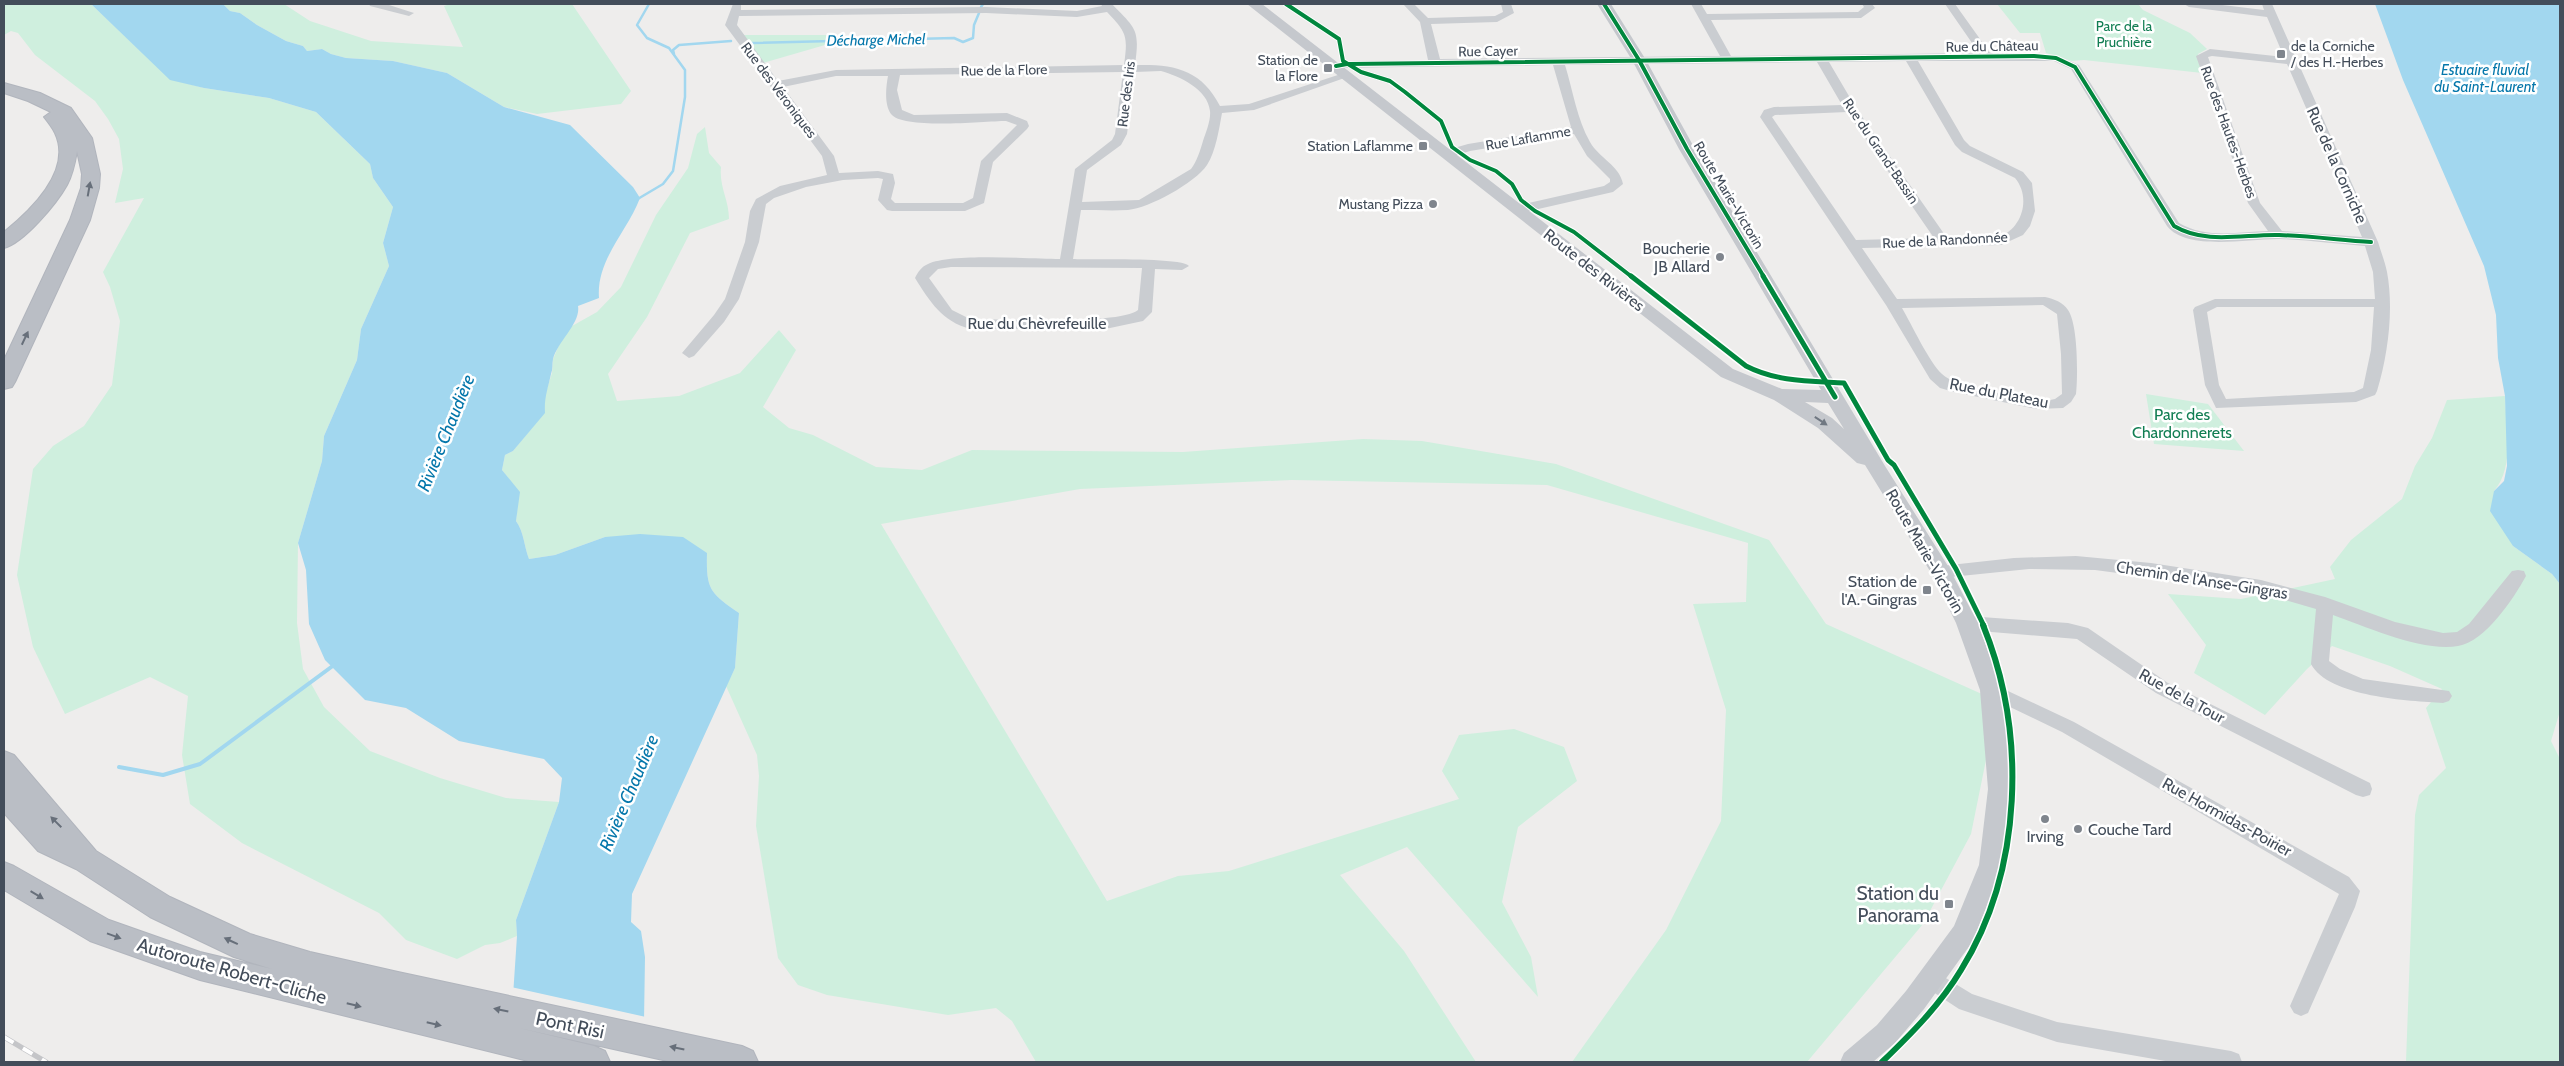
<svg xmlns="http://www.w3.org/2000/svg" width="2564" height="1066" font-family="Cabin,sans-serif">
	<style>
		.green { fill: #cfefde }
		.water { fill: #a2d7ef }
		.pier { fill: #eeedec }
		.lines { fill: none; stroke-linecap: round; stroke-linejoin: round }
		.stream-far1 { stroke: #a2d7ef; stroke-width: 2.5 }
		.stream { stroke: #a2d7ef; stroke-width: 4 }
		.highway-casing { stroke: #b1b5bd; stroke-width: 2 }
		.minor { fill: #cacdd1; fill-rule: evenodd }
		.major { fill: #c5c8cd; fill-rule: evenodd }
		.highway { fill: #babec5; fill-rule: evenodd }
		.rail-casing { stroke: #c4c5c8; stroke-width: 5.5 }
		.rail { stroke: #fff; stroke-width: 4; stroke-dasharray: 11; stroke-linecap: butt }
		.cycleway-far2-casing { stroke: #fff; stroke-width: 6 }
		.cycleway-far1-casing { stroke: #fff; stroke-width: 8 }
		.cycleway-casing { stroke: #fff; stroke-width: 9 }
		.cycleway-far2 { stroke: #00873e; stroke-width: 4 }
		.cycleway-far1 { stroke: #00873e; stroke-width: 5 }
		.cycleway { stroke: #00873e; stroke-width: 6 }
		.oneway { fill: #676f7a }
		.oneway2 { fill: #707882 }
		.poi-dot { fill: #7f858d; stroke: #fff; stroke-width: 2 }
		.labels { text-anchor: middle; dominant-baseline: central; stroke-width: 5; stroke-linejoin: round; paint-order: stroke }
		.far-park-label { font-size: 14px; fill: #127e53; stroke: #fff }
		.far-street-label { font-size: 14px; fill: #434d5a; stroke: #fff }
		.far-poi-label { font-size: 14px; fill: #434d5a; stroke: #fff; text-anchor: end }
		.far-water-label { font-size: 15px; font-style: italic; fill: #0577ab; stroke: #fff }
		.street-label { font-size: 16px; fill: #434d5a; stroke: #fff }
		.poi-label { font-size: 16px; fill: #434d5a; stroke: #fff; text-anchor: end }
		.park-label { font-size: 16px; fill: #127e53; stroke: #fff }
		.water-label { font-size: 18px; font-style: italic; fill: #0577ab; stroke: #fff }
		.near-poi-label { font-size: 19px; fill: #434d5a; stroke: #fff; text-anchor: end }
		.near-street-label { font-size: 19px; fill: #434d5a; stroke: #fff }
	</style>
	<rect width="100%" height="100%" fill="#eeedec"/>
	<g class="green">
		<path d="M4 4H91L170 79 204 88 269 98 316 112 370 164 373 178 393 207 383 243 389 266 361 329 357 360 324 436 322 461 298 543 297 623 303 669 324 707 370 751 440 778 506 798 559 802 516 920 517 936 500 943 485 945 457 959 406 940 379 913 242 843 190 804 182 755 188 696 150 677 65 714 33 647 17 575 33 469 53 446 84 426 112 385 120 321 110 287 103 272 144 198 115 203 123 169 119 139 108 119 95 101 35 55 18 33 11 31 4 35Z"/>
		<path d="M223 4H284L310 21 371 41 463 47 444 6 450 4H572L631 91 621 104 537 114 504 107 447 73 393 61 346 58 331 54 322 49 307 51 303 46 286 41 257 25 240 13 230 11Z"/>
		<path d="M1997 4H2138L2143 10 2190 33 2207 49 2198 54 2202 73 2084 60 2072 61 2046 53 2040 33H2020Z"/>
		<path d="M738 35H829L825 45 759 64Z"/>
		<path d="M705 127 709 153 721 167C719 187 729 200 729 219L690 233 647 317 608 374 617 401 679 396 740 373 779 330 796 350 763 407 789 428 813 435 876 467 922 470 972 450 1183 452 1363 439 1422 441 1556 464 1769 540 1826 624 1984 695 1988 750 1971 834 1923 924 1807 1062H1572L1666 930 1721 821 1726 710 1693 604 1746 602 1748 543 1547 485 1292 480 1080 489 881 524 1107 901 1178 876 1229 871 1459 799 1442 771 1459 735 1514 729 1564 747 1577 781 1518 827 1502 902 1531 957 1538 997 1407 847 1340 875 1404 951 1476 1062H1036L1012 1021 996 1008 948 1015 827 995 798 985 778 958 756 826 759 776 757 755 726 686 735 668 739 613C710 593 706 590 707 553L605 537 555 555 529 559C524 546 524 532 516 521L519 492 502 470 505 455 513 451 544 413V398L552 373 553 359 562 338 572 326 597 312 621 287 656 215 688 168 697 134Z"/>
		<path d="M2146 394 2208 404 2244 451 2154 444Z"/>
		<path d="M2505 396C2506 426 2515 467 2494 491L2513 546 2552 574 2560 584V711L2551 741 2560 759V1062H2406L2415 815 2419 795 2446 768 2426 708 2442 689 2390 666 2332 646 2307 669 2265 715 2194 673 2206 645 2168 594 2241 599 2335 579 2330 567 2351 540 2402 499 2415 466 2432 438 2447 400Z"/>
	</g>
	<g class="water">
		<path d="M91 4H223L230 11 240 13 257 25 286 41 303 46 307 51 322 49 331 54 346 58 393 61 447 73 504 107 570 125 633 187 640 198C627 232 596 260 599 298L578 306C581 323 558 341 553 359 552 364 553 369 551 374 548 388 544 398 545 413L513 451 505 455 502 470 520 492 516 521C524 532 524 546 529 559L555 555 605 537 640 534 683 537 707 553C706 590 710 593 739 613L735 668 632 894 631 922 641 931 645 957 644 1022 509 1056 517 936 516 920 559 802 562 778 544 759 459 741 406 708 365 700 325 660 309 624 306 570 298 543 322 461 324 436 357 360 361 329 389 266 383 243 393 207 373 178 370 164 316 112 269 98 204 88 170 80Z"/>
		<path d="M2375 4H2560V584L2552 574 2513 546 2490 511 2494 491 2504 481 2507 466 2505 396 2498 358 2496 315 2484 266 2403 80Z"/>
	</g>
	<path class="pier" d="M511 987 646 1017 656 1062H505Z"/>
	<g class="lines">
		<g class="stream-far1">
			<path d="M981 7 983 4"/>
			<path d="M752 43 954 38 963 42 973 38 974 25 979 13"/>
			<path d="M674 54 673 50 679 45 731 41"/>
			<path d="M636 200 663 184 673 171 685 97V70L669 48 647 38 637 25 649 4"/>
		</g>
		<path class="stream" d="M119 767 163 775 200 764 334 665"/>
		<g class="highway-casing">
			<g id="highway">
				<path d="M4 83 40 93 71 108 92 138 100 174 99 188 90 220 15 382 12 387 4 389V360L70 220 81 188 82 174 77 151C75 163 73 174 67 185 57 203 24 243 4 248V232C30 211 73 171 55 133 52 127 48 122 44 117L51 112 28 101 4 93Z"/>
				<path d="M4 751 14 755 96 851 170 897 250 934 310 952 398 972 742 1046 753 1051 758 1062H672L519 1028 594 1046 605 1051 610 1062H532L200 980 90 941 4 890V862L14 866 109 920 200 952 272 969 234 957 150 917 76 869 38 851 4 813Z"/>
			</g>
		</g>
		<g class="minor">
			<path d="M369 4H386L414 13 409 16 370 6Z"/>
			<path d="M733 4H741V10L986 7 1077 11 1102 6 1101 4H1112C1136 29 1140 29 1135 65 1174 64 1201 69 1220 106L1249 104 1347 72 1353 75 1254 110 1222 113C1219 129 1216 151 1207 165 1195 183 1149 208 1128 210 1112 211 1096 210 1081 210L1073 259C1090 260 1182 257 1189 266L1182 270 1155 269 1152 312 1143 321 1110 328 970 329C942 321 930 302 915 278 918 272 921 267 928 264 952 253 1030 259 1060 259L1075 169 1112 140 1115 134 1123 72 900 75 897 90 902 110 914 115 1007 113 1027 121 1029 126 1027 129 993 162 984 203 965 211H892L887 210 878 200 883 179 878 178 843 180 806 187 774 198 766 204 759 242 739 299 724 322 694 356 689 358 682 353 714 315 725 299 745 242 750 211 756 199 780 186 827 175 822 156 725 25ZM1107 12C1127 33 1128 36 1124 65L836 70 778 81 737 25 739 16 986 13 1077 17ZM1161 71C1179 76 1208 89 1210 111 1211 120 1206 132 1203 141 1200 151 1197 161 1191 169L1139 200 1082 202 1087 170 1121 145 1127 134 1135 72ZM836 76H888C886 87 884 104 891 114 903 130 985 121 1006 121L1017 125 981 161 973 198 963 203H895L891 199 895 183 893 174 878 171 839 173 834 156 783 87ZM951 267 1142 268 1138 310C1121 325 999 319 970 319L952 310 929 278 938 269Z"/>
			<path d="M1403 4H1414L1428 18 1495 16 1503 12 1501 4H1511L1514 13 1497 22 1431 24 1440 59 1720 56 1691 4H1701L1707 14 1858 12 1864 7 1862 4H1872L1875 8 1861 18 1711 20 1731 56 1979 53 1945 4H1955L1990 53 2056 55 2079 65 2179 223C2206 239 2238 232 2268 231L2248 203 2196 56 2210 49 2284 57 2267 17 2189 7 2184 4H2214L2264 10 2262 4H2272L2378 242C2381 252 2385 262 2387 272 2394 309 2388 355 2377 391L2375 395 2356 402 2216 408 2205 385 2193 310 2195 307 2215 299H2375L2373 272 2365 246C2337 244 2309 240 2280 239 2251 238 2187 252 2167 226L2071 69 2054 61H1918L1964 140 1970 146 2023 172 2032 183 2035 211 2030 226 2023 235 2001 245 1862 248 1897 299 2045 297C2054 299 2063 302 2068 310 2078 324 2078 376 2076 394L2071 402 2063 408 2037 409 1954 392 1940 388 1930 379 1886 305 1760 117 1764 110 1774 107 1842 105 1817 62 1565 65C1573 91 1577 119 1590 142 1599 158 1620 166 1623 184L1613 192 1516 214 1510 210 1511 207 1604 186 1610 182V179L1587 156 1574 134 1470 151 1448 158 1442 154 1444 151 1468 144 1571 127 1553 65 1332 68V64L1347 61 1428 60 1420 22ZM2212 56 2287 64 2362 237 2282 231 2260 203 2208 57ZM1906 61 1955 145 1962 152 2015 178C2031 197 2023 228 1999 237L1947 238 1856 108 1829 62ZM1847 112 1934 238 1856 240 1772 117 1775 115ZM2043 305 2057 314 2061 354 2062 394 2055 399 2050 400C2025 398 1959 390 1942 374 1929 362 1912 325 1902 308ZM2217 307H2374L2371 350 2363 388 2354 392 2226 399 2219 385 2207 312Z"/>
			<path d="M2076 556 2151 563 2261 580 2325 597 2395 622 2443 633 2457 632 2469 624 2512 571 2518 570 2524 571 2526 576C2514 598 2485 642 2458 646 2422 652 2367 627 2333 615L2329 661 2340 669 2363 679 2449 691 2452 696 2449 701 2443 703C2410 701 2328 697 2311 664L2316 609 2254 591 2095 570 2029 569 1941 578 1935 576 1933 572 1935 568 1941 566 2014 558Z"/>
			<path d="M1967 616 2068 623 2088 628 2168 683 2370 783 2372 789 2370 795 2363 797 2356 795 2156 693 2077 639 1967 630 1961 628 1958 623 1961 618Z"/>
			<path d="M1991 683 2074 722 2349 877 2360 891 2355 907 2308 1013 2301 1016 2294 1013 2290 1006 2339 894 2062 732 1985 695 1982 690 1985 685Z"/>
			<path d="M1931 969 1972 994 2057 1022 2231 1051 2239 1054 2242 1062H2171L2057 1042 1959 1009 1924 986 1921 979 1924 972Z"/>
		</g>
		<path class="major" d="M1247 4H1262L1733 369 1782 389 1821 390 1679 149 1632 60 1597 4H1611L1646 60 1695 149 1885 466 1948 566 1978 623 2002 690 2012 789 2003 865 1973 941 1924 1009 1895 1043 1873 1062H1840L1844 1053 1877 1025 1906 991 1954 926 1979 865 1988 789 1980 690 1956 623 1933 576 1865 465 1857 463 1818 428 1774 400 1721 377ZM1805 402 1828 403 1844 429 1832 418Z"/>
		<use href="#highway" class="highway"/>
		<g class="rail-casing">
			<path id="rail" d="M4 1037 46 1062"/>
		</g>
		<use href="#rail" class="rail"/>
		<g class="cycleway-far2-casing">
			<g id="cycleway-far2">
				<path d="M1286 4 1339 39 1343 61 1361 72 1390 81 1405 92 1441 121 1452 147 1470 160 1496 171 1512 184 1521 200 1535 211 1574 232 1632 277"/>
				<path d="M1604 4 1639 60 1687 149 1764 277"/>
				<path d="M1336 66 1347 64 2034 56 2056 58 2075 67 2174 226C2206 245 2244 234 2279 235 2310 236 2340 240 2371 242"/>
			</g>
		</g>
		<g class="cycleway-far1-casing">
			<g id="cycleway-far1">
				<path d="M1631 276 1746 366C1777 382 1810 381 1844 383L1888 460 1894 465 1956 569 1984 626"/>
				<path d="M1763 276 1835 397"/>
			</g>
		</g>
		<g class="cycleway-casing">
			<path id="cycleway" d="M1882 1062C1911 1034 1940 1005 1961 970 2023 870 2027 733 1983 625"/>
		</g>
		<use href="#cycleway-far2" class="cycleway-far2"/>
		<use href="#cycleway-far1" class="cycleway-far1"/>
		<use href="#cycleway" class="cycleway"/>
	</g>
	<defs><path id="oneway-solid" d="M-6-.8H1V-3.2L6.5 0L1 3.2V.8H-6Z" transform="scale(1.25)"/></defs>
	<g class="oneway">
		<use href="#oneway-solid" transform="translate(89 189) rotate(-80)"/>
		<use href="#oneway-solid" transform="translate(25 338) rotate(-65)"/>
		<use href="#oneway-solid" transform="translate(56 822) rotate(-135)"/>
		<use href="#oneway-solid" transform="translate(37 895) rotate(31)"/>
		<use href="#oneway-solid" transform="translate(114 936) rotate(20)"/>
		<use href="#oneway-solid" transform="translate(231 941) rotate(-155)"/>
		<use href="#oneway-solid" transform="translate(354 1005) rotate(14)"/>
		<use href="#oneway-solid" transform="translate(501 1010) rotate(-168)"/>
		<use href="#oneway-solid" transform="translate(434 1024) rotate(13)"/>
		<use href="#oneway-solid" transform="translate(677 1048) rotate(-168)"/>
	</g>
	<use class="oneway2" href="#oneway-solid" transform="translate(1821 421) rotate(34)"/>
	<g class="poi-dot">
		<rect x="2276" y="49" width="10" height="10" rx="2.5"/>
		<rect x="1323" y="63" width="10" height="10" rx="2.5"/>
		<rect x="1418" y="141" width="10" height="10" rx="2.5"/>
		<circle cx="1433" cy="204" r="5"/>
		<circle cx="1720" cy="257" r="5"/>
		<rect x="1922" y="585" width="10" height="10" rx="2.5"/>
		<circle cx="2045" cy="819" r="5"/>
		<circle cx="2078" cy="829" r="5"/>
		<rect x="1944" y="899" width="10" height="10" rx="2.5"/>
	</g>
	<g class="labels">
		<g class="far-park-label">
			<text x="2124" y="26">Parc de la<tspan x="2124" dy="16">Pruchière</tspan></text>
		</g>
		<g class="far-street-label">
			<text transform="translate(1992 46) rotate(-1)">Rue du Château</text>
			<text transform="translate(1488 51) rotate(-1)">Rue Cayer</text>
			<text transform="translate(1004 70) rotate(-1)">Rue de la Flore</text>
			<text transform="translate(779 90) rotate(53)">Rue des Véroniques</text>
			<text transform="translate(1126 94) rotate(-83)">Rue des Iris</text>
			<text transform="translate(2229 132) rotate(70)">Rue des Hautes-Herbes</text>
			<text transform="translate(1528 138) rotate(-10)">Rue Laflamme</text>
			<text transform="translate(1881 151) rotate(56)">Rue du Grand-Bassin</text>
			<text transform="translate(1729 195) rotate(59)">Route Marie-Victorin</text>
			<text transform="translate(1945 240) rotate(-3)">Rue de la Randonnée</text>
		</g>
		<g class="far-poi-label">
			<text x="2291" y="46" text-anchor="start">de la Corniche<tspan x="2291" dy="16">/ des H.-Herbes</tspan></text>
			<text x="1318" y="60">Station de<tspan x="1318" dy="16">la Flore</tspan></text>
			<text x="1413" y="146">Station Laflamme</text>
			<text x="1423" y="204">Mustang Pizza</text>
		</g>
		<g class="far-water-label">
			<text transform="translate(876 40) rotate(-1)">Décharge Michel</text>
			<text x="2485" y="70">Estuaire fluvial<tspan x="2485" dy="17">du Saint-Laurent</tspan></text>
		</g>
		<g class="street-label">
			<text transform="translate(2337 165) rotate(66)">Rue de la Corniche</text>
			<text transform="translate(1594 270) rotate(38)">Route des Rivières</text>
			<text x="1037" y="323">Rue du Chèvrefeuille</text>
			<text transform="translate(1999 393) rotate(11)">Rue du Plateau</text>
			<text transform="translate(1925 551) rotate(60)">Route Marie-Victorin</text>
			<text transform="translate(2202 580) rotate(9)">Chemin de l'Anse-Gingras</text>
			<text transform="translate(2182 696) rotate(29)">Rue de la Tour</text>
			<text transform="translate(2227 817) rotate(29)">Rue Hormidas-Poirier</text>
		</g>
		<g class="poi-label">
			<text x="1710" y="248">Boucherie<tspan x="1710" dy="18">JB Allard</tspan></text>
			<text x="1917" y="581">Station de<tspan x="1917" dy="18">l'A.-Gingras</tspan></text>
			<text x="2088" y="829" text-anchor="start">Couche Tard</text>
			<text x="2045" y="836" text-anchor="middle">Irving</text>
		</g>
		<g class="park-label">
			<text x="2182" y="414">Parc des<tspan x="2182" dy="18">Chardonnerets</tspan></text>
		</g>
		<g class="water-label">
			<text transform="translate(446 433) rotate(-68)">Rivière Chaudière</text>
			<text transform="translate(629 793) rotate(-67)">Rivière Chaudière</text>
		</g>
		<g class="near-poi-label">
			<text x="1939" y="893">Station du<tspan x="1939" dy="22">Panorama</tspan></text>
		</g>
		<g class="near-street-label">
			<text transform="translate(232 971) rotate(16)">Autoroute Robert-Cliche</text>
			<text transform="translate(570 1025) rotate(12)">Pont Risi</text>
		</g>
	</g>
	<rect width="2564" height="1066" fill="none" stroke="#434d5a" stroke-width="10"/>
</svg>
